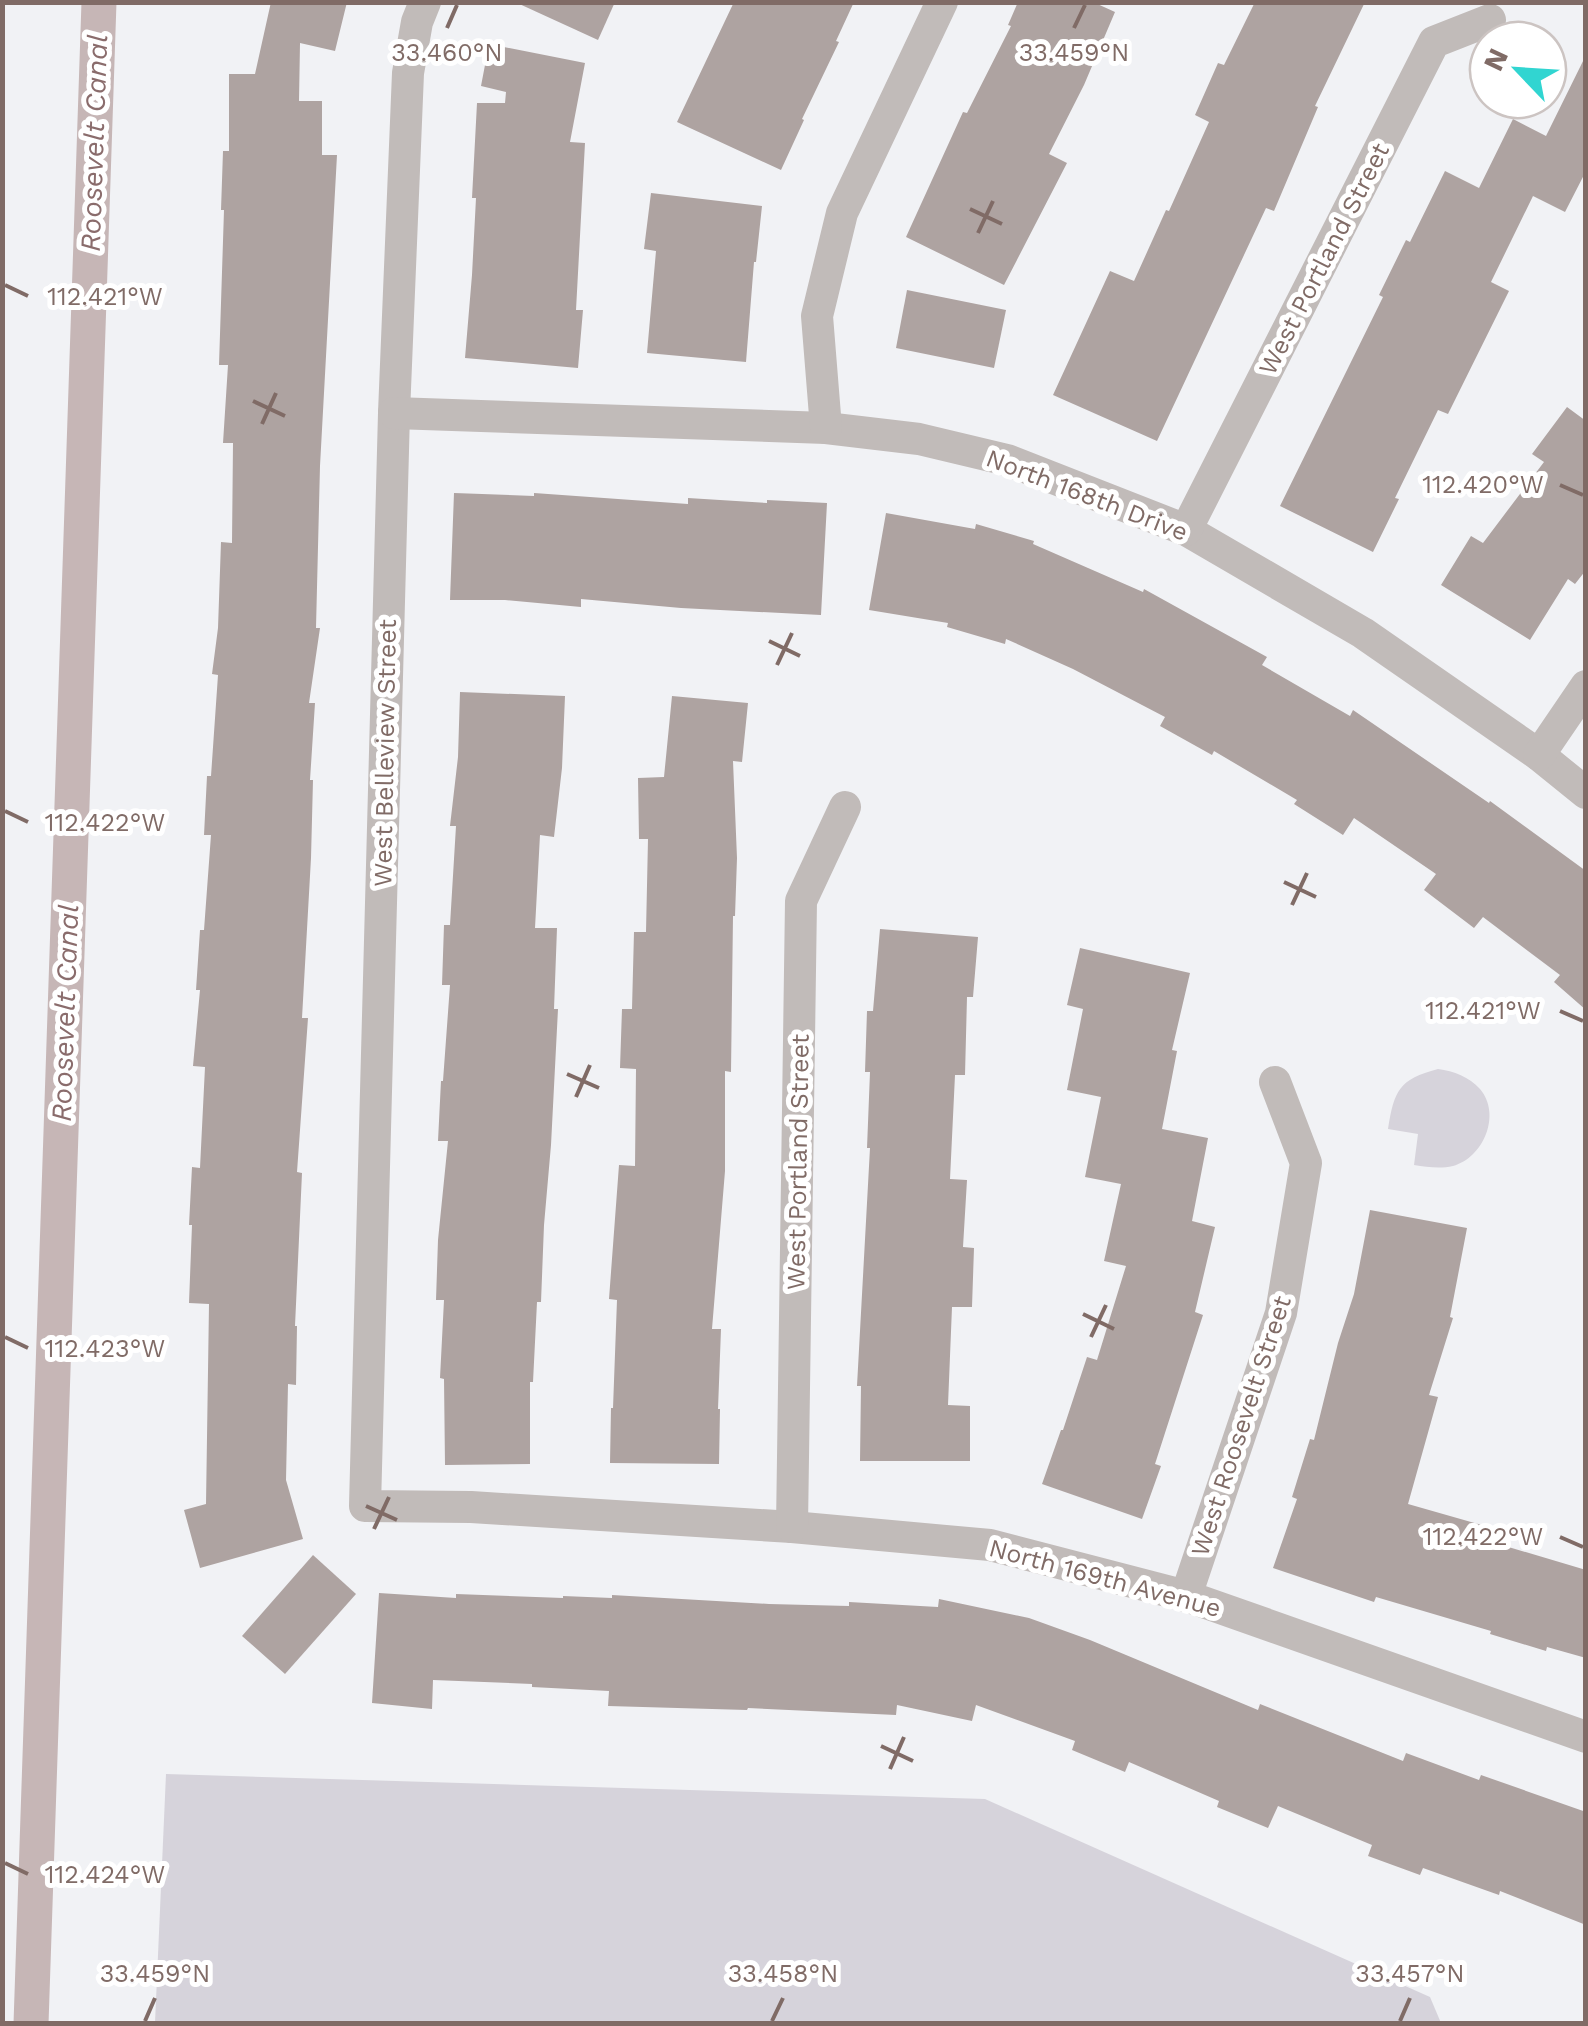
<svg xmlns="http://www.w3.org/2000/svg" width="1588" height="2026" font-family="'Work Sans',sans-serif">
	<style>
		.green { fill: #d6d3db }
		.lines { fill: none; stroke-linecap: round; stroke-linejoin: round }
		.canal { stroke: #c6b6b6; stroke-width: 35 }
		.building { fill: #aea3a1 }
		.minor { stroke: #c1bbb9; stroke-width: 32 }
		.ticks { fill: none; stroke: #806b66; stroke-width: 4 }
		.labels { text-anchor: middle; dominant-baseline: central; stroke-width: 10; stroke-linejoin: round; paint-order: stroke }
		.street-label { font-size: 25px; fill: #806b66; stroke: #fff }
		.water-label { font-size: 28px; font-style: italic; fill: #8a6c6c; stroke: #fff }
		.ticks-label { font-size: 25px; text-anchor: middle; fill: #806b66; stroke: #fff; stroke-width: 10; stroke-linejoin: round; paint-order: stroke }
	</style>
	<rect width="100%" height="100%" fill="#f1f2f5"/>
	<g class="green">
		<path d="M1438 1069C1454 1071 1469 1077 1480 1089 1502 1115 1483 1158 1453 1166 1440 1169 1427 1167 1414 1165L1418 1134 1388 1129C1394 1091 1399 1079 1438 1069Z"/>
		<path d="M166 1774 985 1799 1430 1997 1441 2023H155Z"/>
	</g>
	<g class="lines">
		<path class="canal" d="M31 2024 99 2"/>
	</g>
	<g class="building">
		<path d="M271 2H347L335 51 300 43 299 101H322V155H337L320 466 316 628H320L309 703H315L310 780H313L311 858 302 1018H308L297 1172 302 1173 295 1326H297L296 1385 288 1384 286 1480 303 1539 200 1568 184 1510 206 1504 209 1304 189 1303 192 1225H189L192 1167 200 1168 205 1067 193 1066 200 990H196L200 930H204L211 835H204L207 776H211L218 675 212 674 218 628 221 542 232 543 233 443H223L228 365H219L224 210H221L223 151H229V74H255Z"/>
		<path d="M515 2H615L598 40Z"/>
		<path d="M734 2H854L836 41 839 42 802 119 804 120 781 170 677 122Z"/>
		<path d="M1018 2H1093L1115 12 1084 85 1049 154 1067 163 1004 285 906 237 963 112 967 113 1011 26 1008 25Z"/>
		<path d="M1255 2H1365L1315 106 1318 107 1274 211 1266 208 1157 441 1053 395 1110 271 1134 281 1166 210 1169 211 1209 122 1195 115 1218 63 1224 65Z"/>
		<path d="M489 44 585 63 570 142 585 143 576 310H583L578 368 465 358 472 275 476 198H472L477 103H505L506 92 481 86Z"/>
		<path d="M1586 55V171L1565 212 1533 196 1491 282 1509 291 1448 414 1438 410 1395 498 1399 499 1373 552 1280 506 1383 297 1379 295 1406 240 1410 242 1445 171 1479 188 1513 119 1546 136Z"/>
		<path d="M651 193 762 206 756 262H754L746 362 647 353 656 251 644 249Z"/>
		<path d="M907 290 1006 310 994 368 896 348Z"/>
		<path d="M1567 407 1586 421V570L1575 584 1568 579 1530 640 1441 585 1471 536 1483 543 1544 462 1532 454Z"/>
		<path d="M454 493 534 496V493L688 504V498L767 503V500L827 503 821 615 681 608 581 599V607L505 600H450Z"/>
		<path d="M886 513 975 529 976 524 1034 541 1033 544 1143 592 1144 589 1267 657 1262 665 1350 716 1353 710 1489 803 1490 801 1586 871V1010L1554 982 1560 975 1483 917 1474 928 1424 890 1436 874 1354 818 1343 835 1294 804 1297 800 1214 751 1212 755 1160 726 1165 717 1073 669 1006 639 1005 644 947 627 948 623 869 610Z"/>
		<path d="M460 692 565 696 562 768 554 837 540 835 535 928H557L554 1009H558L551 1145 544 1225 541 1302H537L533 1382H530V1464L445 1465 444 1379 440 1378 444 1300H436L438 1240 448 1141H438L441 1081H443L450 985H442L444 925H450L456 826H450L458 757Z"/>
		<path d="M672 696 748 703 742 762 733 761 737 858 735 916H733L731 1072 725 1071V1171L712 1329H721L718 1409H720L719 1464 610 1463 611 1408H613L617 1300 609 1299 619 1165 635 1166 636 1069 620 1068 622 1009H632L634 932H646L648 839H639L638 778 664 777Z"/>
		<path d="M880 929 978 937 973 997H967L965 1075H955L950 1179 967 1180 963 1247 974 1248 972 1307H952L948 1405 970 1406V1461H860L861 1386H857L870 1148H867L870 1072H865L867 1011H873Z"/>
		<path d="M1080 948 1190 973 1172 1050 1177 1051 1162 1129 1208 1138 1192 1221 1215 1227 1195 1312 1203 1315 1155 1464 1161 1466 1142 1519 1042 1484 1061 1430H1063L1087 1357 1097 1360 1126 1266 1104 1261 1121 1184 1085 1177 1101 1097 1067 1090 1083 1009 1067 1005Z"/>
		<path d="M1370 1210 1467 1228 1450 1317 1453 1318 1429 1395 1438 1397 1408 1504 1499 1530 1495 1543 1586 1570V1658L1547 1647 1546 1651 1490 1634 1491 1631 1376 1597 1374 1602 1273 1568 1297 1499 1292 1497 1310 1439 1314 1440 1338 1343 1354 1294Z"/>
		<path d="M313 1555 356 1594 285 1674 242 1636Z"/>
		<path d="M379 1593 456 1598V1594L563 1598V1596L612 1598V1595L769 1604 849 1606V1602L938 1607 939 1599 1029 1618 1090 1640 1258 1710 1260 1704 1403 1761 1406 1753 1479 1780 1481 1775 1586 1812V1925L1500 1891 1499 1895 1423 1868 1420 1875 1368 1856 1372 1845 1278 1806 1268 1828 1217 1807 1219 1801 1129 1762 1125 1772 1072 1750 1075 1741 976 1705 972 1721 897 1705 896 1715 748 1708 747 1710 608 1706 609 1691 532 1687V1684L433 1680 432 1709 372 1703Z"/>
	</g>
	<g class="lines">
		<g class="minor">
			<path d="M425 2 417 22 408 73 394 413 365 1506 471 1507 792 1527 990 1545 1186 1596 1586 1737"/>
			<path d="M394 413 826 428 919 439 1007 460 1186 530 1363 633 1539 755 1586 793"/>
			<path d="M826 428 817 316 842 213 942 2"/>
			<path d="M1186 530 1434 42 1490 20"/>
			<path d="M1539 755 1586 686"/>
			<path d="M792 1527 801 901 845 807"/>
			<path d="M1186 1596 1281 1313 1306 1163 1275 1082"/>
		</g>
	</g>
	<path class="ticks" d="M447 28 457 5M1074 28 1085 5M970 209 1002 224M978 233 993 201M5 285 28 296M253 401 285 416M262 424 276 393M1560 485 1583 495M769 641 800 656M777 665 792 633M5 811 28 822M1284 882 1316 897M1292 905 1307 873M1560 1011 1583 1021M567 1074 599 1088M576 1097 590 1065M1083 1314 1114 1329M5 1337 28 1348M1091 1337 1106 1305M366 1506 397 1520M374 1529 389 1497M1560 1537 1583 1547M881 1746 913 1761M890 1769 904 1737M5 1863 28 1874M145 2021 155 1998M772 2021 783 1998M1400 2021 1410 1998"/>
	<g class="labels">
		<g class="street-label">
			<text transform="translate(1324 259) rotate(-63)">West Portland Street</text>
			<text transform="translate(1087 495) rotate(21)">North 168th Drive</text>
			<text transform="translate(385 753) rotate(-89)">West Belleview Street</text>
			<text transform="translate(798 1162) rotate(-89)">West Portland Street</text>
			<text transform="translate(1241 1426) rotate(-72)">West Roosevelt Street</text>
			<text transform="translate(1105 1578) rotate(15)">North 169th Avenue</text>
		</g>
		<g class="water-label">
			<text transform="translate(94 143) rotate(-88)">Roosevelt Canal</text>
			<text transform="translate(65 1013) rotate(-88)">Roosevelt Canal</text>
		</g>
	</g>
	<g class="ticks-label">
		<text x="447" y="61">33.460°N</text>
		<text x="1074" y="61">33.459°N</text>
		<text x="105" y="305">112.421°W</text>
		<text x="1483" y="493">112.420°W</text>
		<text x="105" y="831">112.422°W</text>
		<text x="1483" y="1019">112.421°W</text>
		<text x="105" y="1357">112.423°W</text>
		<text x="1483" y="1545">112.422°W</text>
		<text x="105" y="1883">112.424°W</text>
		<text x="155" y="1982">33.459°N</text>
		<text x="783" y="1982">33.458°N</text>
		<text x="1410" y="1982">33.457°N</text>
	</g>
	<rect width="1588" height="2026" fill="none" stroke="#806b66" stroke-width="10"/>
	<g transform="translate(1518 70) rotate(295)"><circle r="48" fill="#ffffff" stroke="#ccc4c2" stroke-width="2.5"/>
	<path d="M0-8L18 38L0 25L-18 38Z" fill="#31d5d1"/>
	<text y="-15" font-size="28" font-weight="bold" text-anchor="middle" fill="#806b66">N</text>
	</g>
</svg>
